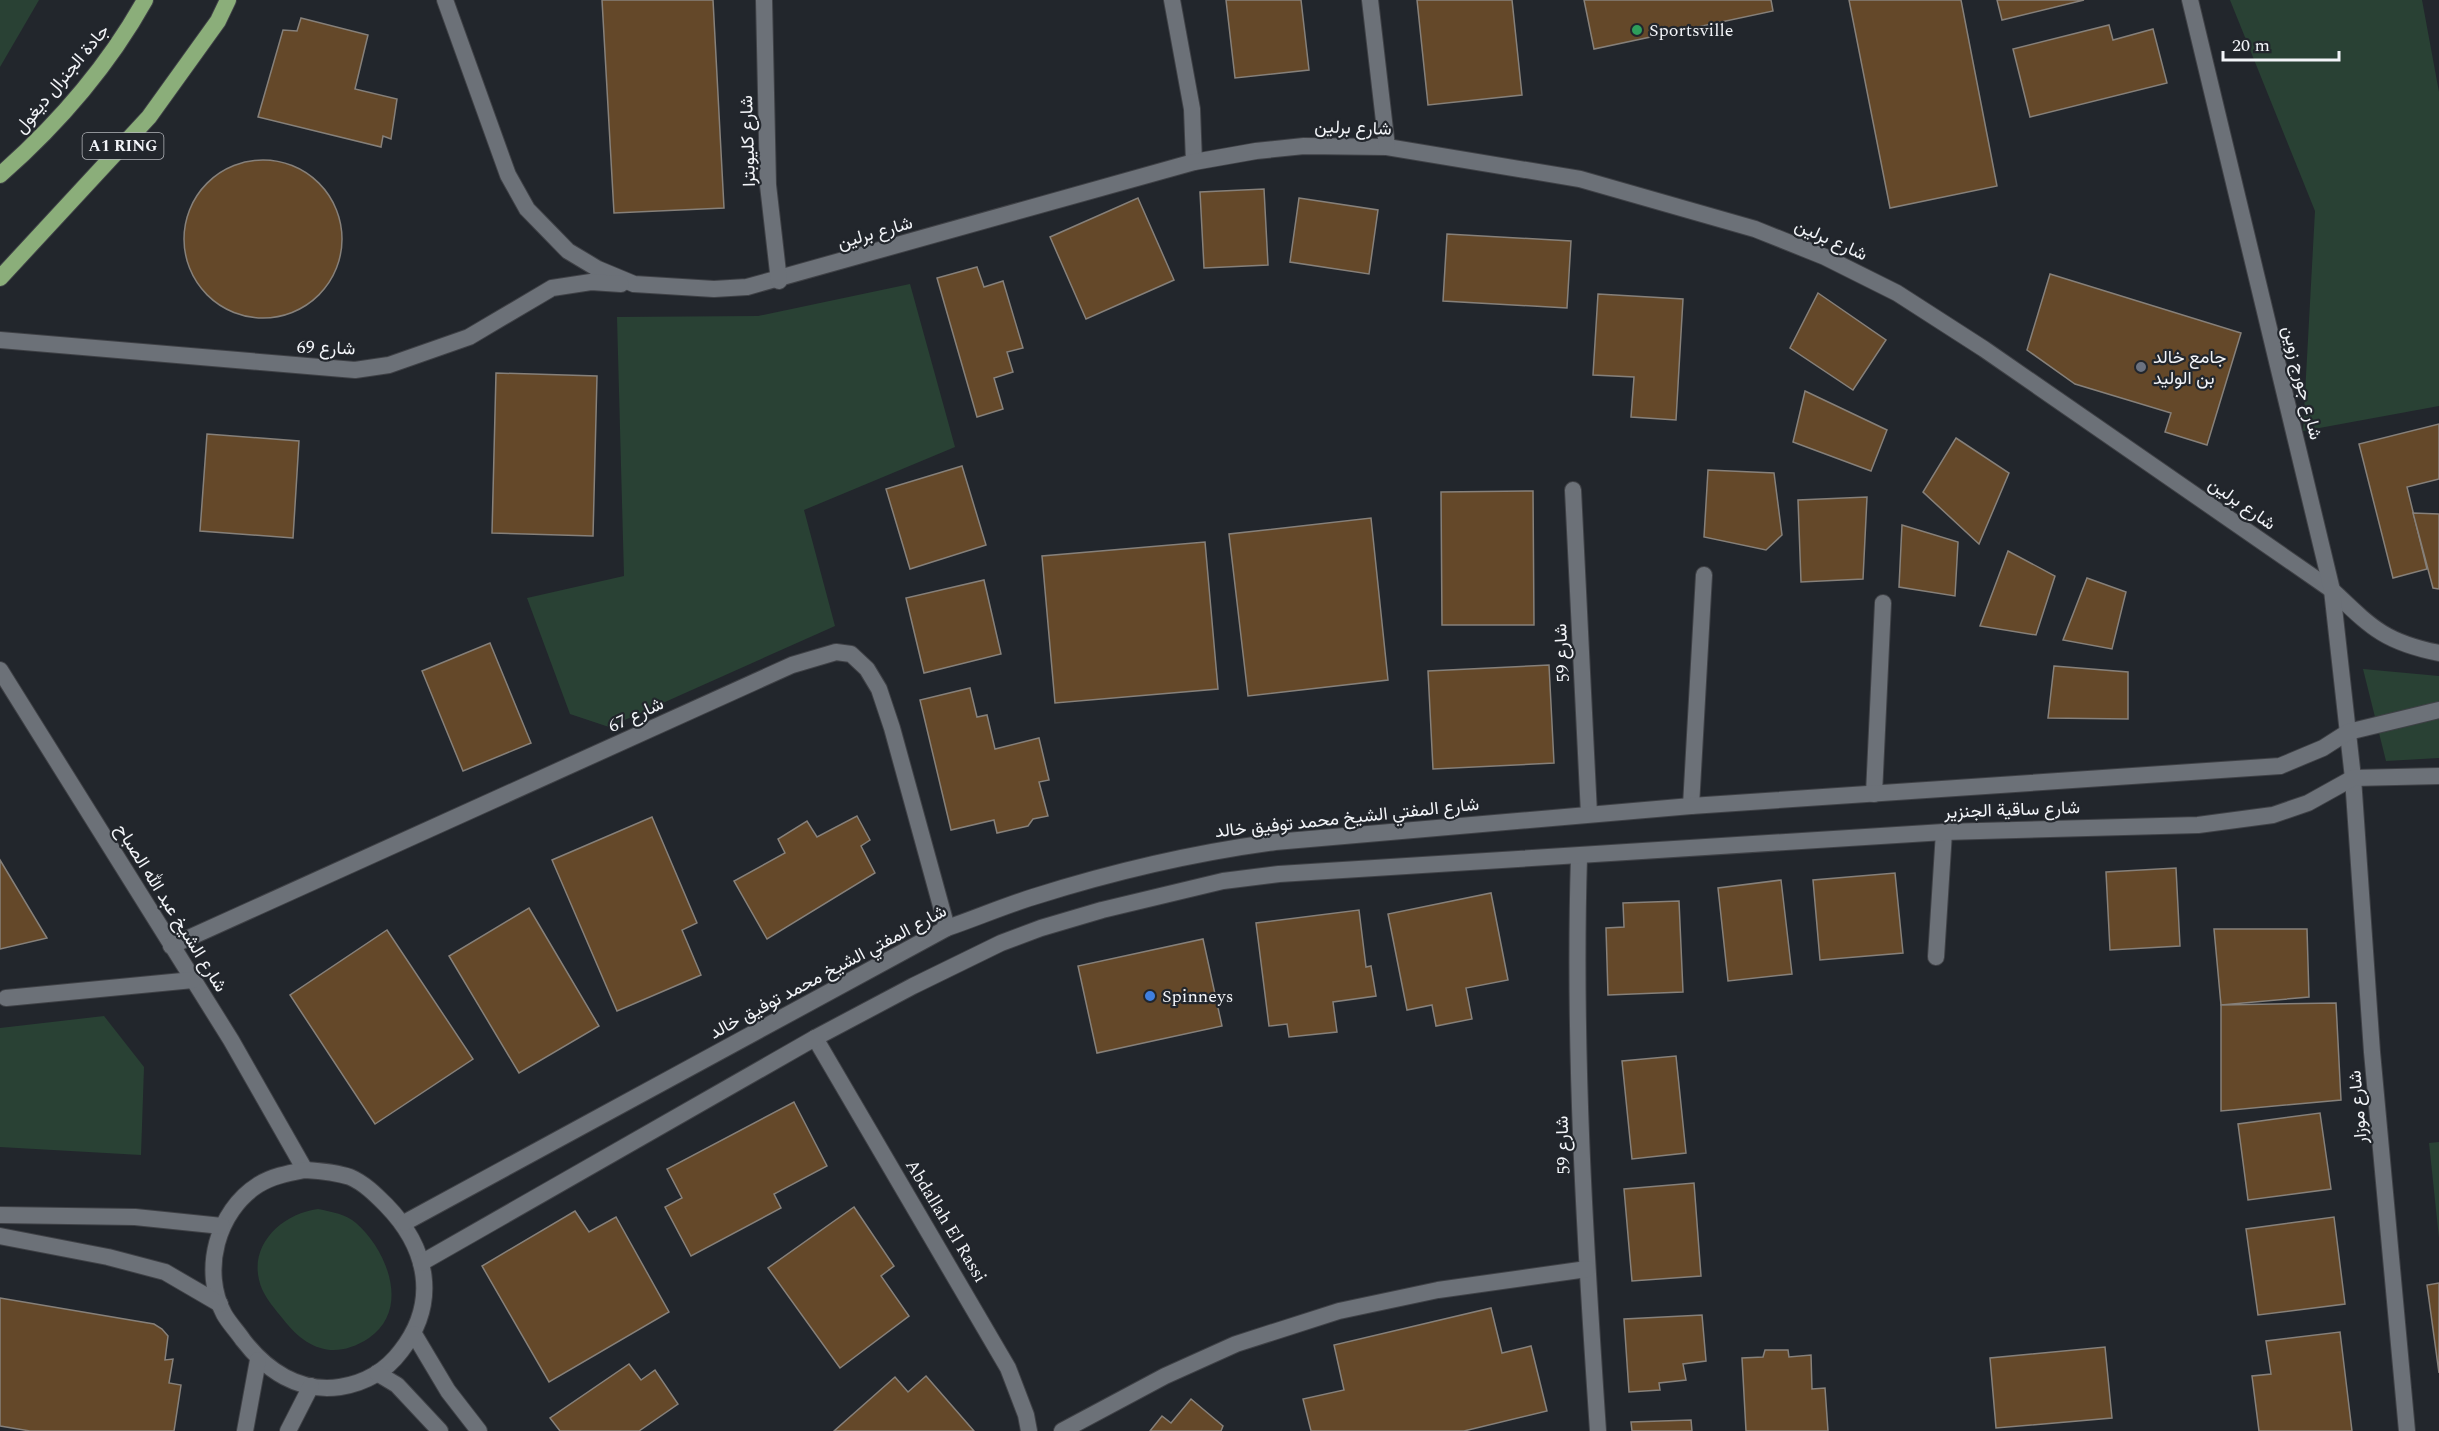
<svg xmlns="http://www.w3.org/2000/svg" width="2439" height="1431" font-family="Spectral,Vazirmatn,serif">
	<style>
		.green { fill: #294134 }
		.building { fill: #644829; stroke: #86807a; stroke-width: 1.5 }
		.lines { fill: none; stroke-linecap: round; stroke-linejoin: round }
		.service-casing { stroke: #3f4146; stroke-width: 18 }
		.minor-casing { stroke: #3f4146; stroke-width: 18 }
		.trunk-casing { stroke: #3f4146; stroke-width: 18 }
		.service { stroke: #6c7178; stroke-width: 16 }
		.minor { stroke: #6c7178; stroke-width: 16 }
		.trunk { stroke: #8bae7a; stroke-width: 16 }
		.leisure-dot { fill: #2e9e5b; stroke: #22262c; stroke-width: 2 }
		.worship-dot { fill: #6b7280; stroke: #22262c; stroke-width: 2 }
		.shop-dot { fill: #3f7fe0; stroke: #22262c; stroke-width: 2 }
		.labels { text-anchor: middle; dominant-baseline: central; stroke-width: 4.5; stroke-linejoin: round; paint-order: stroke }
		.shield { fill: #22262c; stroke: #b4b6bb; stroke-width: 1.5 }
		.shield-label { font-size: 16px; font-weight: bold; fill: #f2f4f8 }
		.poi-label { font-size: 18px; fill: #f2f4f8; stroke: #22262c; text-anchor: start }
		.street-label { font-size: 18px; fill: #f2f4f8; stroke: #22262c }
	</style>
	<rect width="100%" height="100%" fill="#22262c"/>
	<g class="green">
		<path d="M0 0H39L0 67Z"/>
		<path d="M2230 0H2422L2439 92V406L2303 431 2315 211Z"/>
		<path d="M910 284 955 447 804 510 835 626 609 727 570 714 527 598 624 576 617 317 758 316Z"/>
		<path d="M2363 669 2439 676V758L2386 761Z"/>
		<path d="M104 1016 144 1067 141 1155 0 1147V1028Z"/>
		<path d="M2439 1142V1238L2429 1143Z"/>
		<path d="M318 1209C332 1212 346 1214 356 1223 387 1250 411 1309 369 1338 334 1361 306 1349 283 1319 275 1309 267 1300 262 1289 245 1248 280 1214 318 1209Z"/>
	</g>
	<g class="building">
		<path d="M602 0H713L724 208 614 213Z"/>
		<path d="M1226 0H1301L1309 70 1235 78Z"/>
		<path d="M1417 0H1512L1522 95 1428 105Z"/>
		<path d="M1584 0H1771L1773 11 1594 49Z"/>
		<path d="M1849 0H1961L1997 186 1890 208Z"/>
		<path d="M1997 0H2084L2002 20Z"/>
		<path d="M301 18 368 35 355 89 397 99 391 139 383 136 381 147 258 117 283 30 297 31Z"/>
		<path d="M2109 25 2113 40 2153 29 2167 83 2030 117 2013 49Z"/>
		<circle cx="263" cy="239" r="79"/>
		<path d="M1264 189 1268 265 1204 268 1200 192Z"/>
		<path d="M1138 198 1174 280 1086 319 1050 237Z"/>
		<path d="M1299 198 1378 210 1369 274 1290 262Z"/>
		<path d="M1447 234 1571 241 1567 308 1443 301Z"/>
		<path d="M977 267 984 287 1003 281 1023 348 1007 352 1013 372 994 378 1003 409 977 417 937 278Z"/>
		<path d="M2050 274 2241 333 2207 445 2165 432 2171 413 2075 384 2027 350Z"/>
		<path d="M1818 293 1886 340 1853 390 1790 348Z"/>
		<path d="M1598 294 1683 299 1676 420 1631 417 1634 377 1593 375Z"/>
		<path d="M496 373 597 376 593 536 492 533Z"/>
		<path d="M1805 391 1887 430 1871 471 1793 442Z"/>
		<path d="M2439 424V479L2407 487 2427 569 2393 578 2359 444Z"/>
		<path d="M207 434 299 441 293 538 200 531Z"/>
		<path d="M1956 438 2009 473 1979 544 1923 492Z"/>
		<path d="M962 466 986 545 910 569 886 489Z"/>
		<path d="M1708 470 1774 473 1782 535 1766 550 1704 537Z"/>
		<path d="M1533 491 1534 625H1442L1441 492Z"/>
		<path d="M1867 497 1863 579 1801 582 1798 500Z"/>
		<path d="M2413 513 2439 514V589L2433 588Z"/>
		<path d="M1371 518 1388 680 1248 696 1229 534Z"/>
		<path d="M1902 525 1958 542 1955 596 1899 587Z"/>
		<path d="M1205 542 1218 689 1055 703 1042 556Z"/>
		<path d="M2008 551 2055 576 2036 635 1980 626Z"/>
		<path d="M2087 578 2126 592 2112 649 2063 640Z"/>
		<path d="M984 580 1001 654 924 673 906 598Z"/>
		<path d="M490 643 531 743 463 771 422 671Z"/>
		<path d="M1549 665 1554 763 1433 769 1428 671Z"/>
		<path d="M2054 666 2128 672V719L2048 718Z"/>
		<path d="M970 688 977 717 987 715 995 749 1039 738 1049 780 1039 782 1048 816 1033 819 1028 826 997 833 994 820 951 830 920 700Z"/>
		<path d="M857 816 870 840 861 846 875 873 767 939 734 881 785 853 778 839 807 821 817 837Z"/>
		<path d="M652 817 697 923 682 930 701 975 617 1011 552 860Z"/>
		<path d="M0 860 47 938 0 949Z"/>
		<path d="M2176 868 2180 946 2110 950 2106 872Z"/>
		<path d="M1895 873 1903 953 1820 960 1813 880Z"/>
		<path d="M1781 880 1792 974 1728 981 1718 888Z"/>
		<path d="M1491 893 1508 980 1466 988 1472 1019 1436 1026 1432 1005 1407 1010 1388 914Z"/>
		<path d="M1679 901 1683 992 1608 995 1606 928 1624 927 1623 903Z"/>
		<path d="M529 908 599 1026 519 1073 449 956Z"/>
		<path d="M1359 910 1366 967 1371 966 1376 996 1333 1002 1337 1032 1289 1037 1287 1024 1269 1026 1256 923Z"/>
		<path d="M2214 929H2307L2309 997 2221 1005Z"/>
		<path d="M387 930 473 1059 375 1124 290 995Z"/>
		<path d="M1203 939 1222 1026 1097 1053 1078 966Z"/>
		<path d="M2336 1003 2341 1100 2221 1111V1005Z"/>
		<path d="M1676 1056 1686 1153 1632 1159 1622 1061Z"/>
		<path d="M794 1102 827 1166 774 1194 781 1208 691 1256 665 1207 682 1198 667 1169Z"/>
		<path d="M2320 1113 2331 1189 2248 1200 2238 1124Z"/>
		<path d="M1694 1183 1701 1276 1632 1281 1624 1189Z"/>
		<path d="M854 1207 894 1266 881 1276 909 1316 840 1368 768 1268Z"/>
		<path d="M575 1211 589 1232 616 1217 669 1312 549 1382 482 1266Z"/>
		<path d="M2334 1217 2345 1304 2258 1315 2246 1229Z"/>
		<path d="M2439 1283V1373L2427 1285Z"/>
		<path d="M0 1298 154 1324 162 1329 168 1336 165 1360 173 1359 169 1383 181 1385 174 1431H30L0 1426Z"/>
		<path d="M1491 1308 1502 1353 1531 1346 1547 1411 1464 1431H1311L1303 1399 1344 1390 1334 1345Z"/>
		<path d="M1702 1315 1706 1361 1683 1364 1686 1380 1659 1383 1660 1390 1629 1392 1624 1319Z"/>
		<path d="M2340 1332 2352 1431H2259L2252 1376 2271 1374 2266 1341Z"/>
		<path d="M2105 1347 2112 1418 1996 1428 1990 1358Z"/>
		<path d="M1765 1350H1788L1789 1357 1811 1355 1812 1389 1825 1388 1828 1431H1746L1742 1358 1763 1357Z"/>
		<path d="M629 1364 641 1380 655 1370 678 1404 639 1431H560L550 1418Z"/>
		<path d="M926 1376 974 1431H834L895 1377 908 1392Z"/>
		<path d="M1191 1399 1223 1426 1221 1431H1150L1162 1416 1171 1423Z"/>
		<path d="M1691 1420 1692 1431H1632L1631 1422Z"/>
	</g>
	<g class="lines">
		<g class="service-casing">
			<g id="service">
				<path d="M1172 0 1192 109 1194 162"/>
				<path d="M1874 794 1883 603"/>
				<path d="M1691 806 1704 575"/>
				<path d="M1936 957 1944 832"/>
			</g>
		</g>
		<g class="minor-casing">
			<g id="minor">
				<path d="M445 0 508 175 527 209 568 251 598 269 634 284 714 289 747 287 1194 162 1256 151 1304 146 1387 147 1580 179 1755 229 1825 257 1897 293 1984 349 2332 590C2371 627 2384 642 2439 653"/>
				<path d="M764 0 768 185 779 281"/>
				<path d="M1370 0 1387 147"/>
				<path d="M2190 0 2332 590 2353 778 2372 1052 2407 1431"/>
				<path d="M0 340 355 370 389 365 469 337 552 288 591 282 621 284"/>
				<path d="M1573 490 1589 814"/>
				<path d="M0 670 231 1040 305 1170"/>
				<path d="M1579 857C1573 1048 1585 1240 1598 1431"/>
				<path d="M171 946 792 665 836 652 851 654 867 669 879 689 892 728 947 928"/>
				<path d="M6 998 193 980"/>
				<path d="M815 1038 1008 1368 1026 1415 1029 1431"/>
				<path d="M305 1170C321 1171 335 1172 350 1177 364 1183 375 1194 386 1205 428 1248 439 1302 401 1351 386 1371 365 1383 340 1387 299 1393 266 1370 243 1340 237 1331 229 1323 224 1314 201 1271 217 1211 258 1185 272 1176 289 1173 305 1170Z"/>
				<path d="M0 1215 135 1217 222 1226"/>
				<path d="M404 1223 947 928C976 918 1004 906 1033 897 1112 872 1193 853 1275 842L1691 806 2280 766 2323 748 2348 732 2439 710"/>
				<path d="M0 1236 108 1257 165 1272 220 1304"/>
				<path d="M421 1263 815 1038 913 986 1001 943 1041 928 1102 910 1223 881 1279 874 1944 832 2198 825 2273 815 2308 803 2353 778 2439 776"/>
				<path d="M414 1334 448 1391 479 1431"/>
				<path d="M377 1373 397 1385 440 1431"/>
				<path d="M245 1431 258 1360"/>
				<path d="M288 1431 311 1386"/>
				<path d="M1062 1431 1165 1376 1236 1344 1339 1311 1438 1290 1587 1269"/>
			</g>
		</g>
		<g class="trunk-casing">
			<g id="trunk">
				<path d="M0 175C58 124 107 68 145 0"/>
				<path d="M0 278 149 117 218 21 228 0"/>
			</g>
		</g>
		<use href="#service" class="service"/>
		<use href="#minor" class="minor"/>
		<use href="#trunk" class="trunk"/>
	</g>
	<circle class="leisure-dot" cx="1637" cy="30" r="6"/>
	<circle class="worship-dot" cx="2141" cy="367" r="6"/>
	<circle class="shop-dot" cx="1150" cy="996" r="6"/>
	<g class="labels">
		<rect class="shield" x="82.5" y="133" width="81" height="26" rx="4.5"/>
		<g class="shield-label">
			<text x="123" y="146">A1 RING</text>
		</g>
		<g class="poi-label">
			<text x="1649" y="30">Sportsville</text>
			<text x="2153" y="357">جامع خالد<tspan x="2153" dy="21">بن الوليد</tspan></text>
			<text x="1162" y="996">Spinneys</text>
		</g>
		<g class="street-label">
			<text transform="translate(62 79) rotate(-50)">جادة الجنرال ديغول</text>
			<text transform="translate(1353 128) rotate(2)">شارع برلين</text>
			<text transform="translate(748 141) rotate(-92)">شارع كليوبترا</text>
			<text transform="translate(875 233) rotate(-16)">شارع برلين</text>
			<text transform="translate(1831 240) rotate(24)">شارع برلين</text>
			<text transform="translate(326 348) rotate(2)">شارع 69</text>
			<text transform="translate(2302 383) rotate(76)">شارع جورج زوين</text>
			<text transform="translate(2242 504) rotate(35)">شارع برلين</text>
			<text transform="translate(1562 653) rotate(-93)">شارع 59</text>
			<text transform="translate(636 715) rotate(-25)">شارع 67</text>
			<text transform="translate(2012 810) rotate(-2)">شارع ساقية الجنزير</text>
			<text transform="translate(1347 818) rotate(-6)">شارع المفتي الشيخ محمد توفيق خالد</text>
			<text transform="translate(171 908) rotate(58)">شارع الشيخ عبد الله الصباح</text>
			<text transform="translate(828 972) rotate(-28)">شارع المفتي الشيخ محمد توفيق خالد</text>
			<text transform="translate(2358 1107) rotate(-95)">شارع موزار</text>
			<text transform="translate(1563 1145) rotate(-92)">شارع 59</text>
			<text transform="translate(946 1221) rotate(59)">Abdallah El Rassi</text>
		</g>
	</g>
	<path d="M2223 51v9h116v-9" fill="none" stroke="#f2f4f8" stroke-width="3"/>
	<text x="2232" y="51" font-size="18" fill="#f2f4f8" stroke="#22262c" stroke-width="4.5" paint-order="stroke">20 m</text>
</svg>
